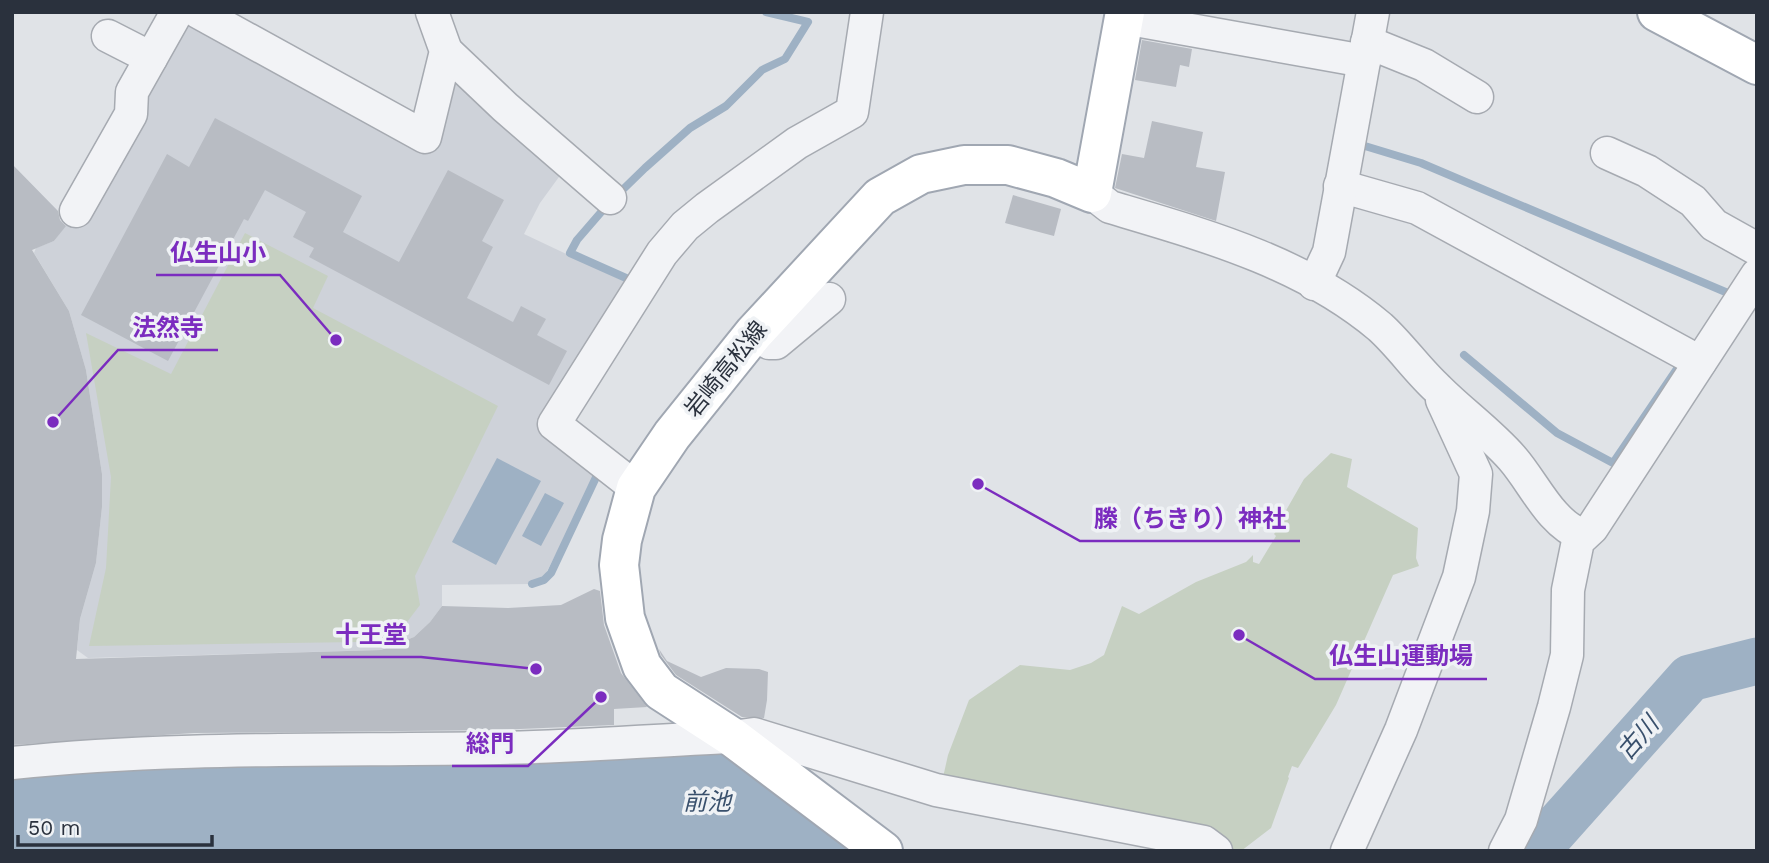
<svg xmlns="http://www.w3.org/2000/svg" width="1769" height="863" font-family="'Work Sans','Noto Sans JP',sans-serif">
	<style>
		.built { fill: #ced2d9 }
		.green { fill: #c6d0c2 }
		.water { fill: #9eb1c4 }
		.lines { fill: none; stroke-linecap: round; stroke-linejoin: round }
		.stream { stroke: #9eb1c4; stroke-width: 8 }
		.river { stroke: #9eb1c4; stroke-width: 47 }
		.building { fill: #b8bcc3 }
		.minor-casing { stroke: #a6aab1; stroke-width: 35 }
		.major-casing { stroke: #a0a7b2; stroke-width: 42 }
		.minor { stroke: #f2f3f6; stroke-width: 32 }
		.major { stroke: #fff; stroke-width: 38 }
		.labels { text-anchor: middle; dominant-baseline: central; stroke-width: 7; stroke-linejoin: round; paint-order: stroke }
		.street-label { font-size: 23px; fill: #2a313d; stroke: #eff2f5 }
		.water-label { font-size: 24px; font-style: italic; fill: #39506c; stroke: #eff2f5 }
		.leader { fill: none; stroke: #7b2cbf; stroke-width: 2.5 }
		.callout-dot { fill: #7b2cbf; stroke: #eff2f5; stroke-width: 2.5 }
		.callout-label { font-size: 24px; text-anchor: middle; font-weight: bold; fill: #7b2cbf; stroke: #eff2f5; stroke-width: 7; stroke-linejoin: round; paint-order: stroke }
	</style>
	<rect width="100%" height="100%" fill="#e0e3e7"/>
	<path class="built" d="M189 16 415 139 450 84 470 85 564 170 540 203 524 234 632 285 540 424 598 472 543 579 532 584 442 585V606L430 622 414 637 381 650 88 658 77 650 80 619 96 563 102 507V474L86 370 69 311 34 253 36 248 54 241 72 217Z"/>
	<g class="green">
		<path d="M245 233 328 276 313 308 498 406 415 576 420 605 404 626 359 642 89 646 106 568 111 477 86 333 171 374Z"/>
		<path d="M1331 453 1352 459 1347 487 1418 528 1416 558 1419 566 1393 575 1336 705 1298 768 1292 766 1288 777 1289 778 1271 828 1241 851H1228L942 782 948 755 969 700 1020 665 1070 670 1091 663 1104 655 1122 606 1139 614 1196 582 1246 562 1253 555V562L1259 564 1276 536 1274 534 1282 523 1280 521 1304 479Z"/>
	</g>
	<g class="water">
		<path d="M497 458 541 481 496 565 452 542Z"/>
		<path d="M545 493 564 503 541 546 522 536Z"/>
		<path d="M739 751 870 851H12V770Z"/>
	</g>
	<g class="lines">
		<g class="stream">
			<path d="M1355 143 1421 163 1735 296"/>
			<path d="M635 282 570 253 577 240 609 203 645 168 690 128 726 106 762 70 785 59 808 22 766 12"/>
			<path d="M1464 355 1557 433 1613 463 1683 360"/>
			<path d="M532 584 544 580 551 573 599 471"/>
		</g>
		<path class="river" d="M1541 851 1549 836 1690 678 1757 661"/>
	</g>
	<g class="building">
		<path d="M1142 40 1192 49 1189 67 1180 65 1176 87 1135 80Z"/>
		<path d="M215 118 362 196 343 232 399 262 448 170 504 200 482 241 493 247 467 298 513 322 521 306 546 319 537 335 567 351 549 385 309 257 314 248 293 237 306 212 265 190 248 221 244 219 168 361 81 315 167 154 189 167Z"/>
		<path d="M1152 121 1203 132 1196 167 1225 172 1216 221 1115 188 1122 154 1144 158Z"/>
		<path d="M12 164 58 211 60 220 66 226 54 241 32 250 69 311 86 370 102 474V507L96 563 80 619 76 659 381 650 414 637 430 622 442 606 508 608 561 605 594 589 600 591 604 625 621 673 647 707 614 709V725L499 730 194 733 12 745Z"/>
		<path d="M1013 195 1061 209 1054 236 1005 223Z"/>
		<path d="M659 649 667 661 701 677 726 668 759 669 768 672 767 700 764 718 742 717 676 675 661 655Z"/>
	</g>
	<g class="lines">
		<g class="minor-casing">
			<g id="minor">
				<path d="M198 12 425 137 446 51 432 12"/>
				<path d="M1124 18 1364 61"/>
				<path d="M108 36 151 58"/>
				<path d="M1367 42 1424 65 1477 97"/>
				<path d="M446 51 505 107 610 198"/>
				<path d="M1607 153 1647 171 1693 201 1714 225 1757 249"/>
				<path d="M1340 186 1417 208 1700 362"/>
				<path d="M1092 193 1110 207C1204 235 1303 262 1380 327 1401 346 1417 370 1438 389 1462 413 1489 432 1512 458 1534 483 1550 523 1582 535"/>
				<path d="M76 211 131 114 132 92 177 12"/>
				<path d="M1314 284 1329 252 1373 12"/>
				<path d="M754 333 769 343H776L829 299"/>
				<path d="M636 488 554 424 662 253 685 226 707 208 797 143 852 112 867 12"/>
				<path d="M12 763C174 746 337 751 499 748 577 747 655 740 732 737L754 734 936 790 1204 842 1216 851"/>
				<path d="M1347 851 1401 730 1459 577 1473 511 1476 474 1442 400"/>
				<path d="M1505 851 1521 820 1554 707 1567 655 1568 590 1578 541 1592 528 1757 275"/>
			</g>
		</g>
		<g class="major-casing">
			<g id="major">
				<path d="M1657 12 1757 65"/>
				<path d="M883 851 732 737 661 691 642 666 625 618 619 565 622 540 636 488 672 435 754 333 880 197 921 174 964 165H1008L1056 178 1092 193 1125 12"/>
			</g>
		</g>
		<use href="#minor" class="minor"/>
		<use href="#major" class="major"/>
	</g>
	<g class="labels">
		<g class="street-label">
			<text transform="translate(726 369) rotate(-51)">岩崎高松線</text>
		</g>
		<g class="water-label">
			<text transform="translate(1638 738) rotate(-49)">古川</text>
			<text x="707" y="802">前池</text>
		</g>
	</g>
	<path class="leader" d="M336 340L280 275H156M53 422L118 350H218M978 484L1080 541H1300M536 669L421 657H321M1239 635L1315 679H1487M601 697L528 766H452"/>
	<g class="callout-dot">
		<circle cx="336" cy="340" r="7"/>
		<circle cx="53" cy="422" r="7"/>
		<circle cx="978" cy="484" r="7"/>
		<circle cx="536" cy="669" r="7"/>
		<circle cx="1239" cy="635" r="7"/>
		<circle cx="601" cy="697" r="7"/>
	</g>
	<g class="callout-label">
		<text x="218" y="261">仏生山小</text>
		<text x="168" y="336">法然寺</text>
		<text x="1190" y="527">榺（ちきり）神社</text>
		<text x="371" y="643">十王堂</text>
		<text x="1401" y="664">仏生山運動場</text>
		<text x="490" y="752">総門</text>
	</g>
	<rect width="1769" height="863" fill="none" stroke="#2a313d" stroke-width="28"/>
	<path d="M18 835v10h194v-10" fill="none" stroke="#2a313d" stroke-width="3.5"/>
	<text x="28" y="835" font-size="21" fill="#2a313d" stroke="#eff2f5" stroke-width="5" paint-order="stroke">50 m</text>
</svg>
